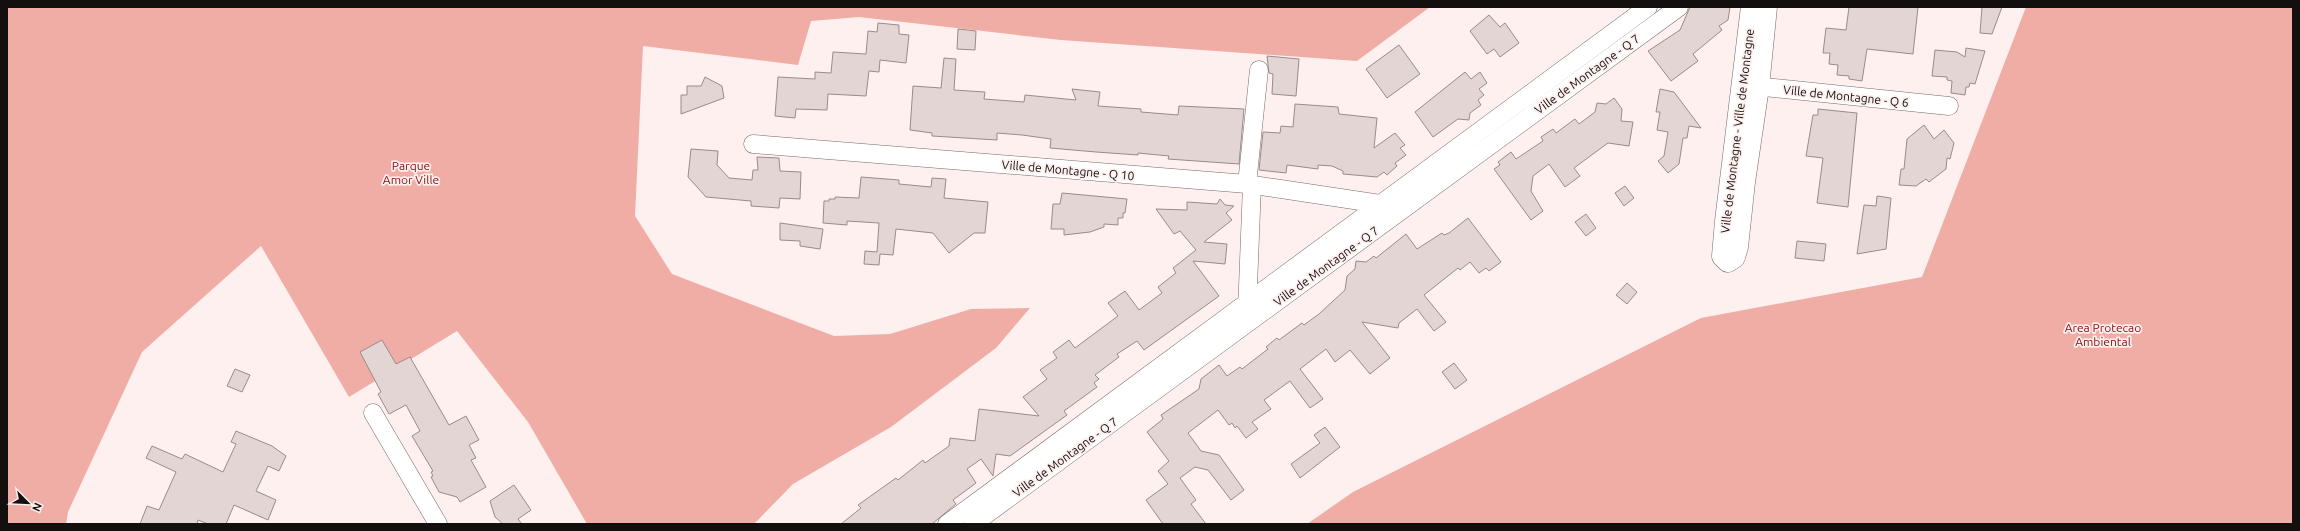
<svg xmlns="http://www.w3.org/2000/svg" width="2300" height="531" font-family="Ubuntu,sans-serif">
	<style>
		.green { fill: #efada5 }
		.building { fill: #e2d5d3; stroke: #988c8a }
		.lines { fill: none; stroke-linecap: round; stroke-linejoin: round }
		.street-casing { stroke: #756a68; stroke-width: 19 }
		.secondary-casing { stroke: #756a68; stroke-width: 23 }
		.street { stroke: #fff; stroke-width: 18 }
		.secondary { stroke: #fff; stroke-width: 22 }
		.labels { text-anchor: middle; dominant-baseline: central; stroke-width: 3.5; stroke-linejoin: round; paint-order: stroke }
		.street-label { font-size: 12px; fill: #130f0e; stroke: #fef0ee }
		.park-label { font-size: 12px; fill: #880810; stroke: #fef0ee }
	</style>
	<rect width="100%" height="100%" fill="#fef0ee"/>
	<g class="green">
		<path d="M7 7H1430L1357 61 1061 40 859 17 811 21 798 65 643 46 635 216 672 274 834 336 890 334 971 309 1030 308 996 348 891 427 793 484 754 524H587L528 422 457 331 349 397 261 246 142 352 68 512 66 524H7Z"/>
		<path d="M2026 7H2293V524H1307L1353 492 1701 318 1922 277Z"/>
	</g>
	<g class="building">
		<path d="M1690 7H1730L1728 20 1719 26 1722 30 1693 54 1698 61 1671 81 1648 51 1680 30Z"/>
		<path d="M1849 7H1918L1913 54 1867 49 1862 81 1849 79V76L1837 75 1838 65 1829 64 1830 53H1823L1826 28 1846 30Z"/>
		<path d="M1982 7H2002L1992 34 1980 33Z"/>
		<path d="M1489 15 1500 27 1505 23 1519 43 1500 57 1494 49 1487 54 1470 31Z"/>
		<path d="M878 23 899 25V34L909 35 906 63 880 60 879 72 869 71 866 96 828 94 827 110 796 109 795 118 775 116 778 77 815 79V72L831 73 833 52 866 54 868 31 877 32Z"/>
		<path d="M958 29 976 31 975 50 957 49Z"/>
		<path d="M1399 45 1420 74 1387 98 1366 69Z"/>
		<path d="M1966 48 1985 51 1975 84 1970 83 1969 87H1966L1965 95 1951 93 1952 81 1947 80V77L1932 76 1935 50 1957 52 1965 57Z"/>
		<path d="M1267 56 1299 59 1296 96 1272 94 1273 74 1269 73Z"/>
		<path d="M944 58 956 59 954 90 985 92 984 99 1024 102 1025 95 1076 100 1072 89 1100 92 1098 106 1141 109V112L1178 115 1179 106 1244 109 1239 164 1168 159 1169 156 1138 153V155L1096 152 1050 148 1051 139 1022 135 997 133V140L932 136V133L910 130 913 86 941 88Z"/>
		<path d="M1465 72 1471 79 1480 72 1487 83 1479 89 1484 95 1478 100 1481 105 1470 113 1469 120 1458 119 1433 137 1415 112Z"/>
		<path d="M705 77 722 86 724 98 681 114V95H687V86H701Z"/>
		<path d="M1660 89 1674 92 1701 128 1689 126 1687 138H1683L1679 164 1668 173 1658 161 1664 156 1668 132 1657 130 1660 112H1656Z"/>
		<path d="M1614 98 1622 109 1621 121 1633 122 1629 146 1608 143 1574 168 1580 176 1565 187 1549 164 1533 176 1531 191 1543 211 1531 220 1494 169 1500 165 1498 162 1511 152 1516 159 1543 141 1541 137 1553 129 1556 133 1575 119 1579 124 1595 112 1597 103 1606 104Z"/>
		<path d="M1295 104 1338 107 1339 114 1377 118 1374 148 1395 133 1405 145 1400 148 1406 155 1395 163 1397 166 1387 175 1384 172 1377 177 1343 174V171L1332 166 1318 165V169L1287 165 1286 173 1259 170 1263 132 1280 133 1281 126 1293 127Z"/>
		<path d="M1818 109 1857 113 1848 207 1817 203 1823 158 1806 156 1813 115H1818Z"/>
		<path d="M1924 125 1934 139 1944 130 1954 143 1950 159 1947 158 1946 169 1929 182 1926 179 1916 186 1899 185 1901 169H1904L1907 139Z"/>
		<path d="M691 149 718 151 717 165 729 178 752 180 753 170H758L757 157 779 158 780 171 801 172 800 199 780 198 779 208 751 206V201L706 197 688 177Z"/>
		<path d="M861 177 899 180V184L931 187 932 178 946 179 944 198 988 202 985 233H974L949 253 933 233 896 229 893 255 880 254 879 265 864 264 865 251 877 252 879 223 847 221V225L823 223 824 201H829V199H835V197L859 198Z"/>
		<path d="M1625 186 1634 198 1624 206 1615 193Z"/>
		<path d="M1062 193 1127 199 1125 213H1123V218H1118V225L1104 224V227L1090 232 1064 235V229H1051L1053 204H1060Z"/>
		<path d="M1877 196 1891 198 1886 249 1857 254 1864 205 1876 206Z"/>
		<path d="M1220 199 1225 205 1234 206 1226 213 1232 220 1204 242 1227 244 1225 264 1193 261 1219 296 1144 350 1137 341 1117 354 1119 357 1095 375 1099 379 1094 383 1097 387 1064 411 1067 415 1010 456 996 454 993 476 981 459 967 469 976 483 953 500 956 504 932 524H841L861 508 858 505 896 478 898 480 923 460 925 463 949 446 950 438 975 441 979 409 1039 416 1023 397 1047 379 1040 370 1057 358 1053 352 1069 340 1075 348 1118 316 1108 303 1125 291 1139 310 1162 293 1158 287 1176 273 1173 268 1196 250 1180 231 1174 234 1156 209 1187 210V202L1217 204Z"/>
		<path d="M1586 214 1596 228 1586 236 1575 222Z"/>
		<path d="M1468 218 1501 262 1489 271 1486 268 1479 273 1470 262 1460 270 1458 268 1424 295 1446 322 1434 331 1417 309 1399 323 1398 328 1362 322 1390 358 1370 374 1350 350 1335 362 1326 349 1300 369 1323 399 1310 408 1290 381 1264 400 1271 409 1252 422 1258 429 1246 438 1237 426 1235 428 1232 423 1229 425 1218 410 1188 433 1201 451 1219 455 1244 490 1231 500 1208 470 1195 467 1180 478 1196 500 1191 504 1206 524H1163L1146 500 1168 484 1158 471 1169 461 1147 432 1163 419 1161 415 1199 389 1201 379 1219 365 1227 376 1240 367 1242 369 1268 349 1266 347 1277 338 1279 340 1302 323 1304 325 1319 314 1345 290 1347 276 1355 269 1356 261 1366 262 1374 256 1376 258 1406 234 1417 249 1442 233 1444 235 1449 233Z"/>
		<path d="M780 223 823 229 820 249 800 246V241L780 240Z"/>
		<path d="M1797 241 1826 244 1824 261 1795 258Z"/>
		<path d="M1627 283 1637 292 1627 304 1616 295Z"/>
		<path d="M382 340 396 364 410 357 449 425 466 416 479 440 469 445 476 458 471 460 486 487 460 502 457 497 439 492 431 477 433 476 431 472 433 471 412 436 420 431 406 405 389 414 378 394 381 392 360 352Z"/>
		<path d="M1454 363 1467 380 1455 389 1442 372Z"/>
		<path d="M235 369 250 375 242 392 227 386Z"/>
		<path d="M1325 427 1340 447 1300 478 1291 464 1320 443 1314 435Z"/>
		<path d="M236 431 272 446 286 456 279 471 268 466 256 491 276 500 268 520 234 505 226 524H208L198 520 197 524H140L147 506 159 510 176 472 146 458 152 446 182 459 185 454 223 472 236 444 231 442Z"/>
		<path d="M514 485 531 510 518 519 522 524H503L495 517 490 501Z"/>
	</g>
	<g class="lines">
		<g class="street-casing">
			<g id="street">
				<path d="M1745 85 1949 106"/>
				<path d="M753 144 1247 184 1387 205"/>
				<path d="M1247 184 1259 70"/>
				<path d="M1247 312 1252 185"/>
				<path d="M373 413 438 524"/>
				<path d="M947 524 1648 7"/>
				<path d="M973 524 1679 7"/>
			</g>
		</g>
		<g class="secondary-casing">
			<path id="secondary" d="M1752 7 1726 221 1723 256 1728 261 1734 257 1737 247 1744 182 1758 87 1766 7"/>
		</g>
		<use href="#street" class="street"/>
		<use href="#secondary" class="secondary"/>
	</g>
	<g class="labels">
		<g class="street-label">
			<text transform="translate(1587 74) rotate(-36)">Ville de Montagne - Q 7</text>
			<text transform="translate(1846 96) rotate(6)">Ville de Montagne - Q 6</text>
			<text transform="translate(1737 131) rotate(-83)">Ville de Montagne - Ville de Montagne</text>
			<text transform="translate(1068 170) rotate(5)">Ville de Montagne - Q 10</text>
			<text transform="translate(1326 266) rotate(-36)">Ville de Montagne - Q 7</text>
			<text transform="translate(1065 457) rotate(-36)">Ville de Montagne - Q 7</text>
		</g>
		<g class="park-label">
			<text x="411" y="165">Parque<tspan x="411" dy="14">Amor Ville</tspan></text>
			<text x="2103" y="327">Area Protecao<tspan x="2103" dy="14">Ambiental</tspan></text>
		</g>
	</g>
	<rect width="2300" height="531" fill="none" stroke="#130f0e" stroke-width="16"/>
	<g transform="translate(28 503) rotate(114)" stroke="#fef0ee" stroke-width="3" paint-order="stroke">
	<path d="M0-3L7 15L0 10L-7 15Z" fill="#130f0e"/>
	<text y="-6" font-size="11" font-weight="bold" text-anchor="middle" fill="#130f0e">N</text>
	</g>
</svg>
